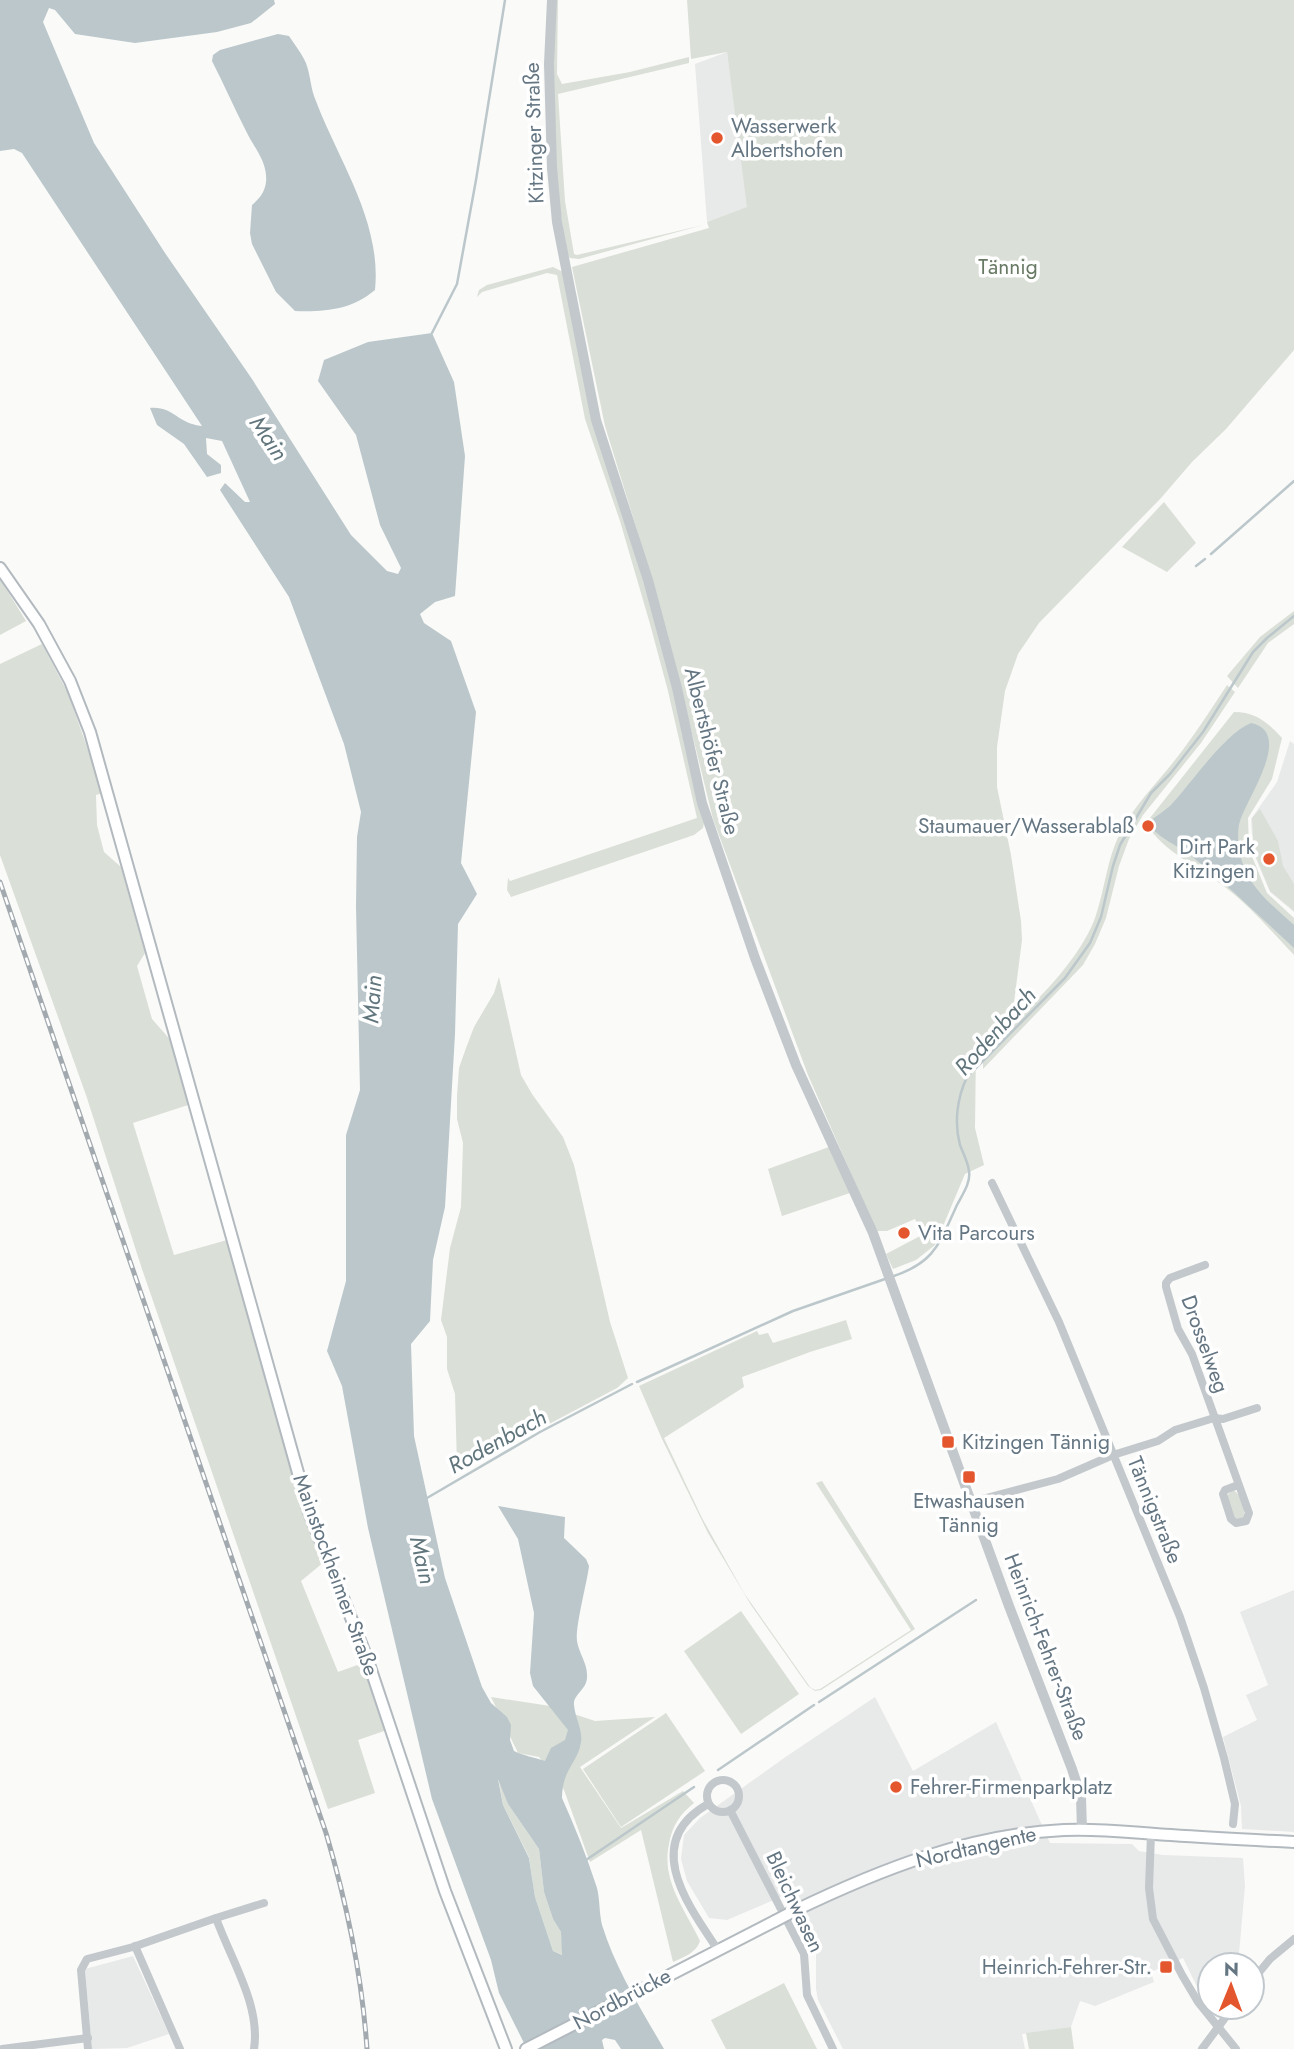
<svg xmlns="http://www.w3.org/2000/svg" width="1294" height="2049" font-family="Jost,sans-serif">
	<style>
		.built { fill: #e8e9e9 }
		.green { fill: #dadfd7 }
		.water { fill: #bbc7cb; fill-rule: evenodd }
		.lines { fill: none; stroke-linecap: round; stroke-linejoin: round }
		.stream { stroke: #bbc7cb; stroke-width: 2.5 }
		.secondary-casing { stroke: #b3babf; stroke-width: 14 }
		.minor { stroke: #c3c8cc; stroke-width: 8 }
		.tertiary { stroke: #c3c8cc; stroke-width: 10 }
		.secondary { stroke: #fff; stroke-width: 10 }
		.rail-casing { stroke: #a2aab0; stroke-width: 5 }
		.rail { stroke: #fff; stroke-width: 2.5; stroke-dasharray: 8; stroke-linecap: butt }
		.secondary-bridge-casing { stroke: #b3babf; stroke-width: 14; stroke-linecap: butt }
		.secondary-bridge { stroke: #fff; stroke-width: 10 }
		.poi-dot { fill: #e4572e; stroke: #fff; stroke-width: 2.5 }
		.labels { text-anchor: middle; dominant-baseline: central; stroke-width: 7; stroke-linejoin: round; paint-order: stroke }
		.poi-label { font-size: 21px; fill: #657683; stroke: #fff; text-anchor: start }
		.street-label { font-size: 21px; fill: #657683; stroke: #fff }
		.park-label { font-size: 21px; fill: #687a64; stroke: #fff }
		.water-label { font-size: 23px; font-style: italic; fill: #60757c; stroke: #fff }
	</style>
	<rect width="100%" height="100%" fill="#fafaf8"/>
	<g class="built">
		<path d="M727 52 748 207 707 222 695 64Z"/>
		<path d="M1290 741 1294 744V912L1270 892 1253 852 1251 819 1277 782Z"/>
		<path d="M1294 1590V1832L1242 1829 1241 1806 1223 1737 1257 1720 1246 1695 1268 1685 1240 1612Z"/>
		<path d="M875 1697 913 1771 996 1722 1050 1843 1132 1844 1139 1851 1163 1855 1243 1858 1245 1886 1238 1965H1210V2007H1222L1212 2008 1206 2005 1183 1958 1151 1972 1154 1982 1095 2006 1080 2001 1071 2027 1022 2034 1025 2049H843L818 2000 816 1989V1937L797 1930 781 1897 727 1920 709 1918 687 1881 681 1859 684 1835 700 1818 787 1756Z"/>
		<path d="M133 1956 169 2034 127 2048 92 2049 85 1969Z"/>
	</g>
	<g class="green">
		<path d="M555 0H558L557 74 562 84 630 72 689 57V63L558 94 565 201 574 254 577 255 703 225 579 259 570 258 567 254C552 170 551 85 555 0Z"/>
		<path d="M687 0H1294V350L1226 429 1192 462 1161 498 1039 623 1018 654 1005 691 997 747V787L1011 855 1021 921 1022 940 1013 1010 1010 1019 976 1046 975 1128 984 1165 965 1174 935 1245 916 1260 893 1269 886 1254 922 1235 915 1219 887 1231H876L808 1075 713 819 693 737 636 527 605 426 572 267 709 228 707 222 747 207 727 52 691 59Z"/>
		<path d="M553 267 563 272 619 498 664 651 704 823 703 828 694 835 511 897 507 890 508 878 510 881 697 818 668 691 650 624 620 521 585 419 557 275 547 273 482 292 477 297 479 290 487 285Z"/>
		<path d="M1164 502 1196 543 1167 572 1122 547Z"/>
		<path d="M0 579 26 621 0 635Z"/>
		<path d="M1294 611V624L1268 643 1238 688 1227 676 1260 637Z"/>
		<path d="M42 644 68 693 103 793 96 795 97 825 104 852 121 867 145 953 137 966 152 1019 174 1044 188 1105 133 1123 174 1255 227 1240 324 1562 301 1581 338 1672 363 1663 387 1730 358 1740 375 1793 328 1809 142 1269 86 1095 0 855V664Z"/>
		<path d="M1227 685 1235 692 1201 743 1143 815 1129 839 1119 866 1106 918 1095 944 1083 965 983 1069V1049C1021 1018 1081 962 1096 915 1105 888 1107 859 1120 833 1134 806 1156 784 1175 760 1194 736 1210 711 1227 685Z"/>
		<path d="M1234 712C1256 712 1267 722 1282 738L1272 779 1248 818 1249 849 1267 893 1294 918V955C1272 932 1250 906 1225 887 1199 867 1163 852 1146 823Z"/>
		<path d="M1260 809 1278 841 1283 866 1294 884V911L1270 891 1254 852 1252 818Z"/>
		<path d="M499 977 521 1075 532 1094 563 1137 574 1165 610 1322 628 1378 617 1388 466 1468 457 1465 455 1394 447 1369V1337L441 1320 450 1248 461 1207 463 1143 457 1119V1096L459 1068 466 1048 474 1027 494 993Z"/>
		<path d="M829 1147 850 1193 782 1216 768 1169Z"/>
		<path d="M846 1320 852 1339 810 1352 742 1377 744 1387 664 1438 702 1518 744 1593 810 1687 815 1690 820 1689 911 1630 816 1483 822 1481 915 1629 821 1690 815 1691 808 1686 751 1605 708 1533 662 1439 639 1386 757 1331 759 1335 768 1333 773 1343Z"/>
		<path d="M1233 1490C1241 1494 1247 1510 1243 1518L1239 1520 1233 1516 1227 1495Z"/>
		<path d="M741 1611 799 1694 741 1734 684 1651Z"/>
		<path d="M491 1697 550 1706 595 1721 655 1717 580 1767 621 1828 683 1791 694 1803C680 1814 672 1826 669 1844 661 1881 685 1909 700 1941 696 1953 684 1957 673 1962L641 1830 590 1862 564 1790 539 1757 518 1753Z"/>
		<path d="M666 1713 705 1771 621 1827 583 1769Z"/>
		<path d="M498 1776 508 1804 539 1849 544 1892 553 1919 561 1932 563 1955 553 1951 535 1897 529 1857 503 1805Z"/>
		<path d="M784 1983 817 2049H726L711 2020Z"/>
		<path d="M1071 2027 1074 2049H1029L1026 2033Z"/>
	</g>
	<g class="water">
		<path d="M0 0H274L275 4 251 23 217 32 135 43 75 34 55 10 49 8 43 22 94 143 165 253 252 379 351 535 387 571 398 574 401 568 380 525 356 435 318 381 324 360 368 342 432 333 454 382 465 456 455 596 435 602 420 614 424 623 451 641 476 712 461 863 477 894 458 924 455 1034 445 1207 433 1260 430 1321 411 1344 414 1436 445 1578 482 1687 491 1703 507 1717 511 1725 510 1740 514 1751C524 1756 534 1757 545 1761L551 1748 565 1740 568 1730 533 1686 530 1673 534 1613 518 1539 498 1506 565 1517 564 1538 586 1559 589 1566C587 1583 575 1627 577 1641 579 1654 588 1664 587 1677 587 1690 573 1694 574 1705 575 1718 583 1730 581 1742 578 1763 562 1769 562 1798 575 1827 587 1857 597 1888 600 1900 599 1913 602 1925 616 1970 641 2009 664 2049H621L615 2040 605 2038 602 2040 604 2049H527L499 1993 491 1960 432 1799 368 1528 342 1386 327 1351 346 1281V1135L360 1090 356 907 357 837 361 812 344 744 289 597 220 490 225 483 245 502H250L222 441 206 438 207 454 221 465V473L207 477 184 444 157 425 150 408C174 406 177 424 202 426L22 153 14 149 0 151ZM498 1779 508 1804 539 1849 544 1892 553 1919 561 1932 562 1955 553 1951 535 1897 529 1858 503 1805Z"/>
		<path d="M278 34 289 36C294 44 300 51 304 59 310 70 310 84 314 96 337 159 382 220 375 290 351 310 325 312 295 311L276 292 252 244 250 233 252 205C259 199 265 192 266 182 268 162 254 148 246 131 234 108 224 84 212 61L213 55 220 50Z"/>
		<path d="M1251 723C1294 732 1248 796 1240 821 1237 829 1238 845 1240 853 1245 885 1272 905 1294 925V948C1259 916 1227 884 1190 855 1177 845 1154 836 1148 822 1155 817 1163 812 1170 806 1191 784 1224 734 1251 723Z"/>
	</g>
	<g class="lines">
		<g class="stream">
			<path d="M432 333 457 284 476 180 505 0"/>
			<path d="M1211 554 1294 481"/>
			<path d="M1196 566 1205 559"/>
			<path d="M891 1277C935 1263 939 1244 957 1205 962 1195 971 1183 969 1171 968 1162 963 1153 960 1145 954 1123 957 1098 967 1077L1065 978 1090 943 1101 917 1113 866 1120 845 1151 793 1170 774 1203 732 1253 652 1267 638 1294 616"/>
			<path d="M637 1382 793 1311 885 1279"/>
			<path d="M427 1498 540 1432 632 1384"/>
			<path d="M819 1702 976 1600"/>
			<path d="M718 1770 814 1705"/>
			<path d="M586 1860 694 1787"/>
		</g>
		<g class="secondary-casing">
			<g id="secondary">
				<path d="M0 568 39 624 70 681 90 732 309 1512 367 1658 445 1891 506 2049"/>
				<path d="M794 1911C879 1870 969 1834 1064 1830 1100 1828 1136 1833 1171 1835 1212 1838 1253 1840 1294 1842"/>
				<path d="M526 2049 775 1921"/>
			</g>
		</g>
		<g class="minor">
			<path d="M992 1183 1059 1322 1180 1617 1204 1688 1224 1758 1235 1804 1233 1824"/>
			<path d="M1205 1265 1170 1278 1166 1283V1287L1178 1329 1192 1354 1249 1513 1246 1521 1236 1523 1231 1519 1223 1494 1225 1490 1238 1485"/>
			<path d="M971 1502 1058 1479 1113 1455 1158 1441 1175 1430 1214 1418 1223 1419 1257 1408"/>
			<circle cx="723" cy="1796" r="16"/>
			<path d="M708 1804C641 1842 687 1904 718 1950"/>
			<path d="M730 1810 804 1954 807 1995 833 2049"/>
			<path d="M1151 1834 1149 1888 1153 1919 1182 1975 1198 2002 1236 2049"/>
			<path d="M216 1918 264 1903"/>
			<path d="M135 1946 180 2049"/>
			<path d="M1252 1981 1270 1959 1294 1939"/>
			<path d="M2 2049 88 2038"/>
			<path d="M88 2049 81 1970 87 1959 133 1947 216 1918C230 1958 261 2005 254 2049"/>
			<path d="M1202 2049 1233 2007"/>
		</g>
		<path class="tertiary" d="M552 0 549 64 552 168 557 222 565 263 596 420 648 580 677 688 702 803 755 958 796 1065 873 1233 1009 1606 1072 1769 1081 1797 1082 1830"/>
		<use href="#secondary" class="secondary"/>
		<g class="rail-casing">
			<path id="rail" d="M0 882 326 1833C347 1904 362 1975 367 2049"/>
		</g>
		<use href="#rail" class="rail"/>
		<g class="secondary-bridge-casing">
			<path id="secondary-bridge" d="M775 1921 794 1911"/>
		</g>
		<use href="#secondary-bridge" class="secondary-bridge"/>
	</g>
	<g class="poi-dot">
		<circle cx="717" cy="138" r="7"/>
		<circle cx="1148" cy="826" r="7"/>
		<circle cx="1269" cy="859" r="7"/>
		<circle cx="904" cy="1233" r="7"/>
		<rect x="941" y="1435" width="14" height="14" rx="3.5"/>
		<rect x="962" y="1470" width="14" height="14" rx="3.5"/>
		<circle cx="896" cy="1787" r="7"/>
		<rect x="1159" y="1960" width="14" height="14" rx="3.5"/>
	</g>
	<g class="labels">
		<g class="poi-label">
			<text x="731" y="126">Wasserwerk<tspan x="731" dy="24">Albertshofen</tspan></text>
			<text x="1134" y="826" text-anchor="end">Staumauer/Wasserablaß</text>
			<text x="1255" y="847" text-anchor="end">Dirt Park<tspan x="1255" dy="24">Kitzingen</tspan></text>
			<text x="918" y="1233">Vita Parcours</text>
			<text x="962" y="1442">Kitzingen Tännig</text>
			<text x="969" y="1501" text-anchor="middle">Etwashausen<tspan x="969" dy="24">Tännig</tspan></text>
			<text x="910" y="1787">Fehrer-Firmenparkplatz</text>
			<text x="1152" y="1967" text-anchor="end">Heinrich-Fehrer-Str.</text>
		</g>
		<g class="street-label">
			<text transform="translate(534 133) rotate(-92)">Kitzinger Straße</text>
			<text transform="translate(712 751) rotate(76)">Albertshöfer Straße</text>
			<text transform="translate(1205 1344) rotate(70)">Drosselweg</text>
			<text transform="translate(1155 1510) rotate(68)">Tännigstraße</text>
			<text transform="translate(336 1575) rotate(70)">Mainstockheimer Straße</text>
			<text transform="translate(1046 1647) rotate(69)">Heinrich-Fehrer-Straße</text>
			<text transform="translate(976 1847) rotate(-13)">Nordtangente</text>
			<text transform="translate(795 1902) rotate(65)">Bleichwasen</text>
			<text transform="translate(622 1999) rotate(-28)">Nordbrücke</text>
		</g>
		<g class="park-label">
			<text x="1008" y="267">Tännig</text>
		</g>
		<g class="water-label">
			<text transform="translate(269 438) rotate(56)">Main</text>
			<text transform="translate(372 999) rotate(-86)">Main</text>
			<text transform="translate(995 1031) rotate(-48)">Rodenbach</text>
			<text transform="translate(497 1441) rotate(-29)">Rodenbach</text>
			<text transform="translate(423 1560) rotate(77)">Main</text>
		</g>
	</g>
	<g transform="translate(1231 1986) rotate(1)"><circle r="33" fill="#ffffff" stroke="#c1c8cd" stroke-width="2"/>
	<path d="M0-5L12 26L0 18L-12 26Z" fill="#e4572e"/>
	<text y="-10" font-size="19" font-weight="bold" text-anchor="middle" fill="#657683">N</text>
	</g>
</svg>
